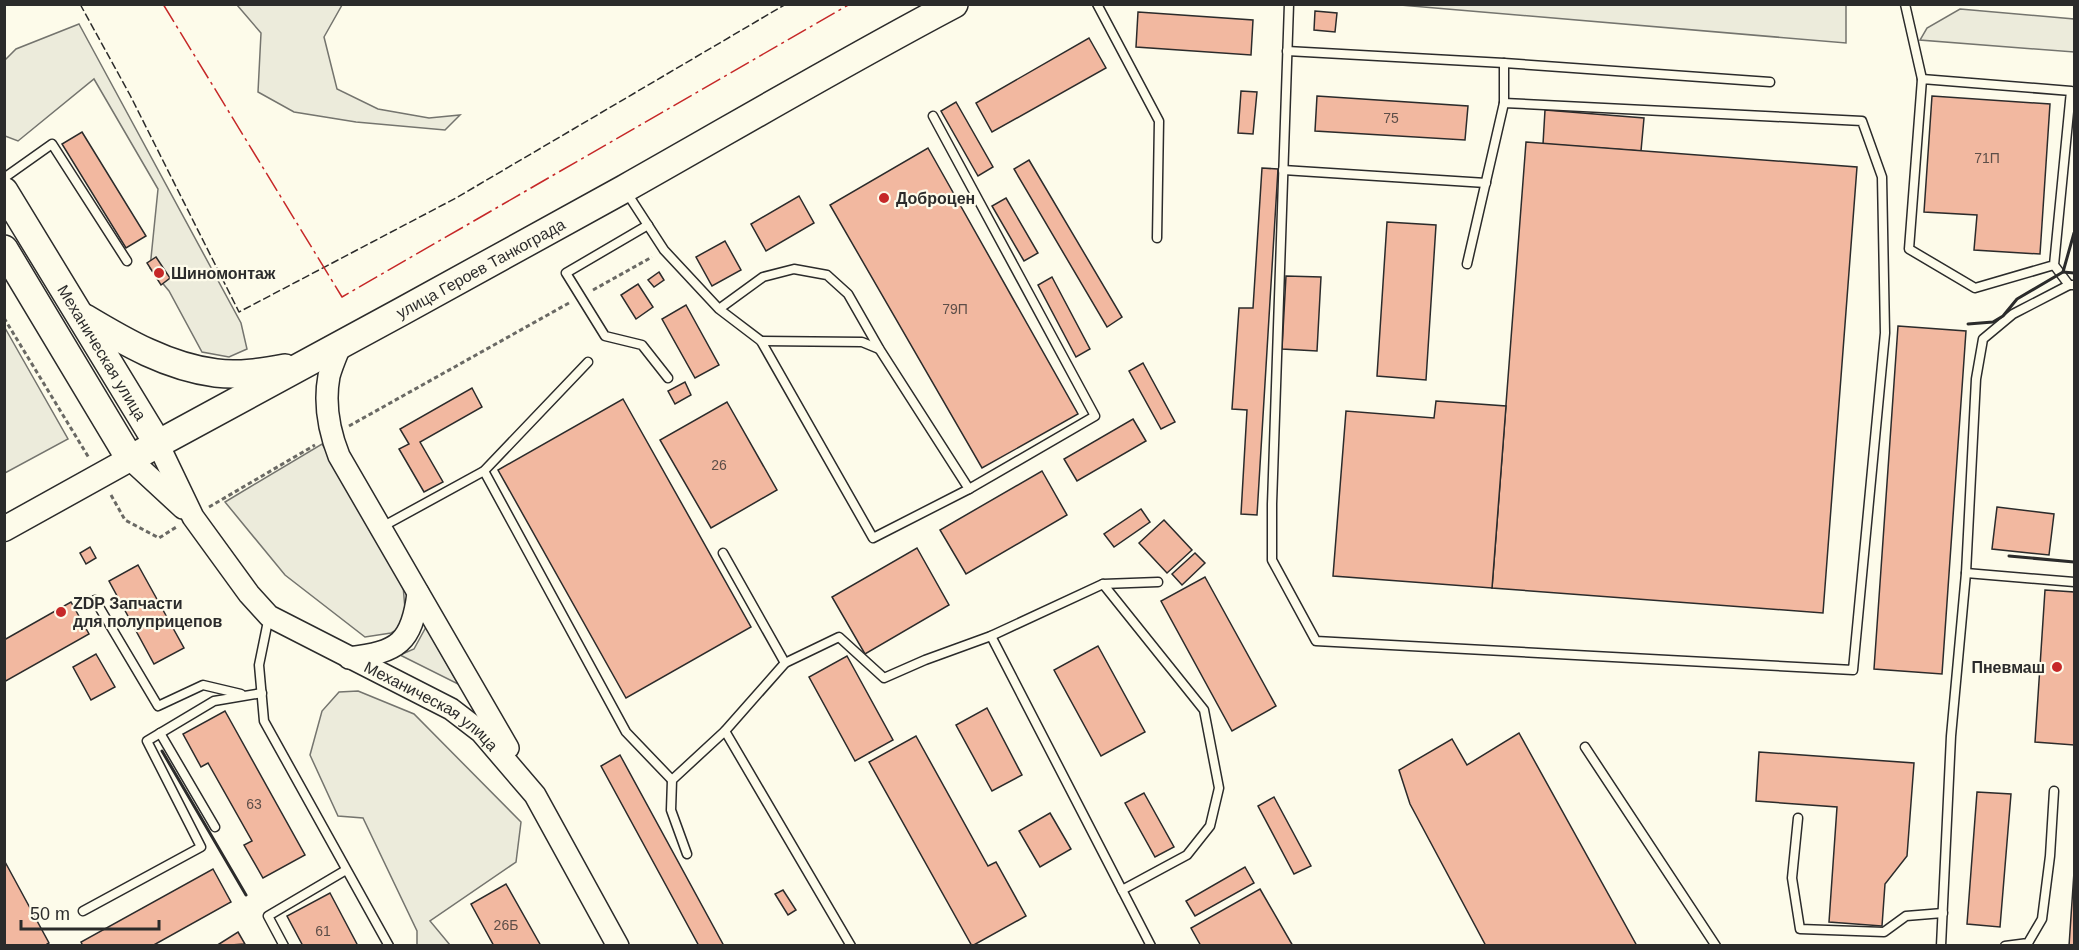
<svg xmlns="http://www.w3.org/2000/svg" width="2079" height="950" font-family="Arial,sans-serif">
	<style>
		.green { fill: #ecebdb; stroke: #74746e; stroke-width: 1.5 }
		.building { fill: #f2b8a0; stroke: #2b2b2b; stroke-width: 1.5 }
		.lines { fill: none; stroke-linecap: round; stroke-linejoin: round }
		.service-casing { stroke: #2b2b2b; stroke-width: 11 }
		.tertiary-casing { stroke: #2b2b2b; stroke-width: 24 }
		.secondary-casing { stroke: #2b2b2b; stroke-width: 27 }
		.primary-casing { stroke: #2b2b2b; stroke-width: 30 }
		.path { stroke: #6a6964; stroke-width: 3; stroke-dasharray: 4.5 3; stroke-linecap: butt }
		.service { stroke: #fdfbea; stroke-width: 8 }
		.tertiary { stroke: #fdfbea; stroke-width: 21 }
		.secondary { stroke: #fdfbea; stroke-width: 24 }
		.primary { stroke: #fdfbea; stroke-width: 27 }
		.fence { stroke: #2b2b2b; stroke-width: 1.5; stroke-dasharray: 8 3; stroke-linecap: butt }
		.wall { stroke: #2b2b2b; stroke-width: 3 }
		.power { stroke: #c62828; stroke-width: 1.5; stroke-dasharray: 21 4.5 3 4.5; stroke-linecap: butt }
		.poi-dot { fill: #c62828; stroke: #fdfbea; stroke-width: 2 }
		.labels { text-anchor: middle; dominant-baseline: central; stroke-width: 4.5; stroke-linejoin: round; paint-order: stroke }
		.number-label { font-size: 14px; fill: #5d4e48 }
		.poi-label { font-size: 16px; font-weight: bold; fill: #2b2b2b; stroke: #fdfbea; text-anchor: start }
		.street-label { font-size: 16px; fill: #2b2b2b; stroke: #fdfbea }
	</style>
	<rect width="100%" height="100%" fill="#fdfbea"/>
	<g class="green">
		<path d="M237 5H342L324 37 337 89 378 109 429 118 460 115 445 130 356 122 294 112 258 92 261 33Z"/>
		<path d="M1400 5H1846V43Z"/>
		<path d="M1960 9 2074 19V52L1920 40 1927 28Z"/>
		<path d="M79 24 241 323 247 349 229 357 202 352 169 291 150 268 158 189 94 79 18 141 5 136V60L16 49Z"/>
		<path d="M5 328 68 439 5 473H4Z"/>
		<path d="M322 444 403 585 405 609 402 627 391 633 365 637 285 575 225 502Z"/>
		<path d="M426 627 458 684 400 655 414 649Z"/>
		<path d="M358 691 414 714 521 822 516 862 430 921 450 945H417V931L363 818 338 816 310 755 322 711 339 692Z"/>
	</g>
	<g class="building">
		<path d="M1315 11 1337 13 1335 32 1314 30Z"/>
		<path d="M1138 12 1253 20 1251 55 1136 47Z"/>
		<path d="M1089 38 1106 68 992 132 976 103Z"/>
		<path d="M1241 91 1257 92 1253 134 1238 133Z"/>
		<path d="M1317 96 1468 106 1465 140 1315 131Z"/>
		<path d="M1932 96 2050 104 2040 254 1974 250 1977 215 1924 212Z"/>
		<path d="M956 102 993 167 978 176 941 111Z"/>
		<path d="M1545 110 1644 118 1641 151 1543 144Z"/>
		<path d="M82 132 146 236 126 248 62 144Z"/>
		<path d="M1526 142 1857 167 1823 613 1492 588Z"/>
		<path d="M928 148 1078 414 982 468 830 205Z"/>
		<path d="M1029 160 1122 317 1107 327 1014 169Z"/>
		<path d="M1262 168 1278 169 1257 515 1241 514 1247 410 1232 409 1239 308H1253Z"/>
		<path d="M799 196 814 223 766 251 751 224Z"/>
		<path d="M1006 198 1038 253 1024 261 992 206Z"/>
		<path d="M1387 222 1436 225 1426 380 1377 376Z"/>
		<path d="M725 241 741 270 712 286 696 257Z"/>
		<path d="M156 257 170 278 161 285 147 263Z"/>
		<path d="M659 272 664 280 654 287 648 280Z"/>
		<path d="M1286 276 1321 277 1317 351 1282 349Z"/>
		<path d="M1052 277 1090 349 1076 357 1038 285Z"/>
		<path d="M638 284 653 307 636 319 621 295Z"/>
		<path d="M686 305 719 365 695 378 662 319Z"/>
		<path d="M1898 326 1966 331 1942 674 1874 669Z"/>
		<path d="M1143 363 1175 422 1161 429 1129 371Z"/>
		<path d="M685 382 691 395 675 404 668 391Z"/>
		<path d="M472 388 482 407 420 442 443 482 424 492 399 449 409 444 400 429Z"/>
		<path d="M623 399 751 627 626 698 498 470Z"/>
		<path d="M1436 401 1506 406 1492 588 1333 576 1346 411 1434 418Z"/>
		<path d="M727 402 777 490 711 528 660 440Z"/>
		<path d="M1133 419 1146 441 1077 481 1064 459Z"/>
		<path d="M1042 471 1067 515 966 574 940 530Z"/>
		<path d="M1997 507 2054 514 2049 555 1992 549Z"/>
		<path d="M1141 509 1150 522 1114 547 1104 534Z"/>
		<path d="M1164 520 1192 550 1167 573 1139 543Z"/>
		<path d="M90 547 96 558 86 564 80 553Z"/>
		<path d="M917 548 949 605 865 654 832 597Z"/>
		<path d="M1195 553 1205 563 1182 585 1172 574Z"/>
		<path d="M138 565 184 648 154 664 109 581Z"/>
		<path d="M1205 577 1276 706 1232 731 1161 601Z"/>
		<path d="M2045 590 2074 592V745L2035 742Z"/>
		<path d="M71 602 89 634 4 682V640Z"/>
		<path d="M1098 646 1145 732 1101 756 1054 670Z"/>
		<path d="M96 654 115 687 91 700 73 667Z"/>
		<path d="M847 656 893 740 855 761 809 677Z"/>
		<path d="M987 708 1022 775 992 791 956 725Z"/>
		<path d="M225 711 305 855 263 878 244 845 252 841 208 763 201 767 183 734Z"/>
		<path d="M1519 733 1637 946H1486L1410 804 1399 770 1452 739 1467 765Z"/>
		<path d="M916 736 988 866 996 862 1026 916 972 946 869 762Z"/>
		<path d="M1759 752 1914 763 1907 856 1885 884 1882 926 1829 922 1837 807 1756 801Z"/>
		<path d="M620 755 724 946H699L601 766Z"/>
		<path d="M1977 792 2011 794 2000 927 1967 924Z"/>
		<path d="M1144 793 1174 847 1155 857 1125 803Z"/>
		<path d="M1274 797 1311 866 1294 874 1258 806Z"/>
		<path d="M1050 813 1071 849 1040 867 1019 831Z"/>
		<path d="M4 860 49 943 44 946H4Z"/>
		<path d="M1245 867 1254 883 1195 916 1186 901Z"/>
		<path d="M213 869 231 902 152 946H83L81 942Z"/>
		<path d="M2074 872V946H2069Z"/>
		<path d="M506 884 541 946H494L471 904Z"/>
		<path d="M1260 889 1293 946H1201L1191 928Z"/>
		<path d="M783 890 796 910 788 915 775 894Z"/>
		<path d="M330 893 358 946H303L287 916Z"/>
		<path d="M238 932 245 944 216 946Z"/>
	</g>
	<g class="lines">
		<g class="service-casing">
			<g id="service">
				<path d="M1097 4 1159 121 1157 238"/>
				<path d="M1289 4 1272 504V560L1316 641 1853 670 1885 333 1882 177 1862 121 1504 103 1467 264"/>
				<path d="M1905 4 1922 79"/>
				<path d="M1287 51 1504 63 1770 82"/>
				<path d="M1504 63V103"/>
				<path d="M933 116 1095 416 969 489"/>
				<path d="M1283 170 1486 183"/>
				<path d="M4 178 52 144 127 261"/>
				<path d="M627 193 664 250 719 309 761 341 873 538 969 489 880 350 848 294 827 275 794 269 763 277 719 309"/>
				<path d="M648 225 566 273 605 336 642 345 668 378"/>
				<path d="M2054 265 1975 288 1909 249 1922 79 2071 91 2054 265 2069 285"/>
				<path d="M761 341 862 342 879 349"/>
				<path d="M484 471 626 732 672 780"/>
				<path d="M380 528 484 471 588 362"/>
				<path d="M723 553 785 663"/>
				<path d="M1966 573 2074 582"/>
				<path d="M1103 584 1204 710 1219 788 1210 826 1187 855 1122 890"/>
				<path d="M95 600 158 706 203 685 241 694"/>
				<path d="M269 616 259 665 264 721 389 946"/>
				<path d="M991 636 1151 946"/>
				<path d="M725 731 851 946"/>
				<path d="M160 733 215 827"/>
				<path d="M1585 747 1716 946"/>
				<path d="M1798 818 1792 878 1800 929 1884 932 1906 916 1943 913"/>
				<path d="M687 854 671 810 672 780 725 731 785 663 839 637 884 678 925 660 991 636 1103 584 1158 582"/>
				<path d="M83 911 201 847 147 741 214 701 262 693"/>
				<path d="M284 946 268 916 346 870"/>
				<path d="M1941 946 1951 736 1966 573 1976 379 1983 339 2013 314 2069 285H2074"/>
				<path d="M2005 946 2028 943 2042 919 2050 856 2054 791"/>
			</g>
		</g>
		<g class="tertiary-casing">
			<g id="tertiary">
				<path d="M341 344C337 354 332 365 329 376 324 403 329 431 339 456L508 748"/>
				<path id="s1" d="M158 444 193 517 249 594 269 616 451 709 481 732 535 795 618 946"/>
				<path d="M130 459 183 508"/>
				<path d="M349 658C398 652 412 643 418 593"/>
			</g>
		</g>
		<g class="secondary-casing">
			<path id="secondary" d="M4 529 130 459"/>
		</g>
		<g class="primary-casing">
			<g id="primary">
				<path id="s2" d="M4 191 158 444"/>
				<path id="s3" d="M4 249 130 459C295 370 460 280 624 189 734 127 842 63 954 4"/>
				<path d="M85 318C125 342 168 367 216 373 239 376 263 372 285 368"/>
			</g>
		</g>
		<g class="path">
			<path d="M593 290 652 257"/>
			<path d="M4 318 89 458"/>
			<path d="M349 426 569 303"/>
			<path d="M111 495 125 520 159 538 178 526"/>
			<path d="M209 507 315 445"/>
		</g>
		<use href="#service" class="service"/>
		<use href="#tertiary" class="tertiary"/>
		<use href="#secondary" class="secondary"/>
		<use href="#primary" class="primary"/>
		<path class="fence" d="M80 4 130 95 239 312 456 198 786 4"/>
		<g class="wall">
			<path d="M2063 272 2074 273"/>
			<path d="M1968 324 1993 322 2003 316 2017 299 2063 272 2074 233"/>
			<path d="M2009 556 2074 562"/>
			<path d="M162 751 246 895"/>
		</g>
		<path class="power" d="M163 4 342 297 850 4"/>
	</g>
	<g class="poi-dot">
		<circle cx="884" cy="198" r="6"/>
		<circle cx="159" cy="273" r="6"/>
		<circle cx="61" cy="612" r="6"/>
		<circle cx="2057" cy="667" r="6"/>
	</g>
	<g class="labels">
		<g class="number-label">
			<text x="1391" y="118">75</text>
			<text x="1987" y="158">71П</text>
			<text x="955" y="309">79П</text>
			<text x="719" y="465">26</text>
			<text x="254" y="804">63</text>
			<text x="506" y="925">26Б</text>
			<text x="323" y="931">61</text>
		</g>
		<g class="poi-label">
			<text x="896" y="198">Доброцен</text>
			<text x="171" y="273">Шиномонтаж</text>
			<text x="73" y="603">ZDP Запчасти<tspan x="73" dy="18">для полуприцепов</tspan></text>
			<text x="2045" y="667" text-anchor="end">Пневмаш</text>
		</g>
		<g class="street-label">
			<text stroke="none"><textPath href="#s3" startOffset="644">улица Героев Танкограда</textPath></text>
			<text stroke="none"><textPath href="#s2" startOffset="189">Механическая улица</textPath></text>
			<text stroke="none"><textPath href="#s1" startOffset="392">Механическая улица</textPath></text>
		</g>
	</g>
	<rect width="2079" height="950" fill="none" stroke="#2b2b2b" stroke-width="12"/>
	<path d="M21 920v9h138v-9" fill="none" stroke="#2b2b2b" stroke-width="3"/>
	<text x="30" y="920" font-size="18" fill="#2b2b2b" stroke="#fdfbea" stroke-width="4.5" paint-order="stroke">50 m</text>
</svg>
